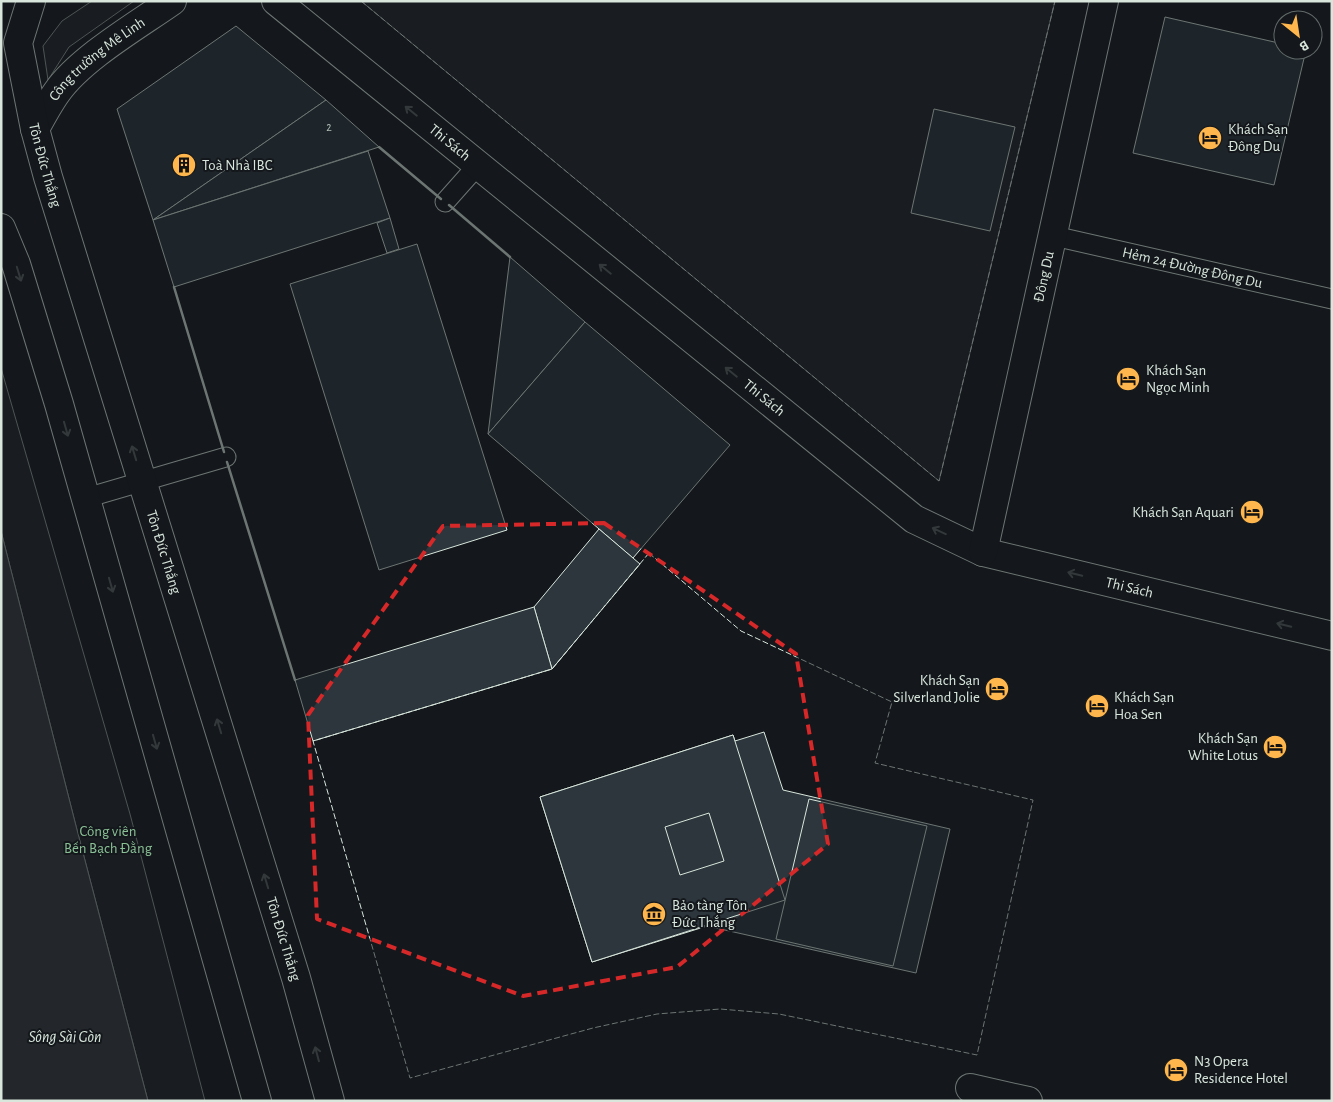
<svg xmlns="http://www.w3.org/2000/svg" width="1333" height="1102" font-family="'Alegreya Sans',sans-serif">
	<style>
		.green { fill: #202428; stroke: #939e99 }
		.water { fill: #363b3e; stroke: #939e99 }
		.building { fill: #2c363c; stroke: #d8e6dc }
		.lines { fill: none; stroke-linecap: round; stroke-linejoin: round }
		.lane-casing { stroke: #d8e6dc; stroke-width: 21 }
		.street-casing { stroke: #d8e6dc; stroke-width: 30 }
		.primary-casing { stroke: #d8e6dc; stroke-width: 30 }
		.lane { stroke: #14181c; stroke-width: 19 }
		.street { stroke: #14181c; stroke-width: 28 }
		.primary { stroke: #14181c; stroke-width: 28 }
		.fence { stroke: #d8e6dc; stroke-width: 1; stroke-dasharray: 6 2.5; stroke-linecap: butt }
		.wall { stroke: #d8e6dc; stroke-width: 2.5 }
		.oneway { stroke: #59605f }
		.marked { fill: none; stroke: #d62828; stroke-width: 4; stroke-dasharray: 10 6; stroke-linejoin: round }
		.labels { text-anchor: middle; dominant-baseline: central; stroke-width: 4; stroke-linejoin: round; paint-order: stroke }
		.number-label { font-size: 12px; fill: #adbab4 }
		.street-label { font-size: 15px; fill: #d8e6dc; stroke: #14181c }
		.poi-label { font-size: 15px; fill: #d8e6dc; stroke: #14181c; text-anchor: start }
		.park-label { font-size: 15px; fill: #8ac095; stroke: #14181c }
		.water-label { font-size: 16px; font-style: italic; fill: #d8e6dc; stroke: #14181c }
	</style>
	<rect width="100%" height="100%" fill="#14181c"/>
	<g class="green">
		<path d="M92 1H134L69 47 48 80 43 46 62 21Z"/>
		<path d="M361 1H1055L939 481Z"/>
		<path d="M1 368 130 814 205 1101H148L76 826 1 531Z"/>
	</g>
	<path class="water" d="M1 531 76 826 148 1101H1Z"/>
	<g class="building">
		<path d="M1165 17 1283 44V50H1306L1274 185 1133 153Z"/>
		<path d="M236 26 326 100 153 220 117 109Z"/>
		<path d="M326 100 379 147 153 220Z"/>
		<path d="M934 109 1015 127 990 231 911 213Z"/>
		<path d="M368 151 390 218 174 287 153 220Z"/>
		<path d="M390 218 399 249 387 253 377 223Z"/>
		<path d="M417 244 507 530 379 570 290 284Z"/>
		<path d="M510 257 585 322 488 434Z"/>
		<path d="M585 322 730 445 633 558 488 434Z"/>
		<path d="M599 529 640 564 552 669 534 607Z"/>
		<path d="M534 607 552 669 313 741 295 680Z"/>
		<path d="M764 732 783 790 950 829 916 973 707 926 592 962 540 797 733 735 735 741Z"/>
		<path d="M733 735 785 900 592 962 540 797Z"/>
		<path d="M809 799 927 826 893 966 776 939Z"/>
		<path d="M709 813 724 861 680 875 665 827Z"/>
	</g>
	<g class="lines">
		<g class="lane-casing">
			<g id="lane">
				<path d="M445 202 477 166"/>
				<path id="s1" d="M1054 236 1332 299"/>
				<path d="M86 498 226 457"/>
			</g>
		</g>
		<g class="street-casing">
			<g id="street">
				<path id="s2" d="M276 1 914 519 983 552 1332 636"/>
				<path id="s3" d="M35 129C42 116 49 103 57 92 81 58 138 25 172 1"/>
				<path id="s4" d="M983 552 1104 1"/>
				<path d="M970 1088 1028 1101"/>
			</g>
		</g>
		<g class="primary-casing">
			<g id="primary">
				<path id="s5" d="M31 1 18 43 35 129 48 177 296 978 330 1101"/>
				<path d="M1 228 16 264 59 404 257 1101"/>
			</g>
		</g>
		<use href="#lane" class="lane"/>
		<use href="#street" class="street"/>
		<use href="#primary" class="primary"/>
		<g class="fence">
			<path d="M361 1 939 481 1055 1"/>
			<path d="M649 553 741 631 892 702 875 763 1033 800 977 1055 779 1014 720 1009 657 1014 593 1028 410 1078 313 741 552 669Z"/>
		</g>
		<g class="wall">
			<path d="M379 147 441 199"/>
			<path d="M449 205 510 257"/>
			<path d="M174 287 224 452"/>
			<path d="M227 462 295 680"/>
		</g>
	</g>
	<defs><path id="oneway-shaft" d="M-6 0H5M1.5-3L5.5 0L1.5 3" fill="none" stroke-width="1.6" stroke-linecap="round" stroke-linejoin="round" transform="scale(1.25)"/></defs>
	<g class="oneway">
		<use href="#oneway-shaft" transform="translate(411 111) rotate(-141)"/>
		<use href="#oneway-shaft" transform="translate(605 269) rotate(-141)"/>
		<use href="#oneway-shaft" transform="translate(19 274) rotate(73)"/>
		<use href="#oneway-shaft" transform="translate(731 372) rotate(-141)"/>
		<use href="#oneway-shaft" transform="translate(66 429) rotate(74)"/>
		<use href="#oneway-shaft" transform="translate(134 453) rotate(-107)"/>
		<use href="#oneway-shaft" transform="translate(939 531) rotate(-155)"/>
		<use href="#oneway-shaft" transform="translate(1075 574) rotate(-166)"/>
		<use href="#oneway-shaft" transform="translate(111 585) rotate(74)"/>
		<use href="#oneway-shaft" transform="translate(1284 625) rotate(-166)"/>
		<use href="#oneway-shaft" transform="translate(219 726) rotate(-107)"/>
		<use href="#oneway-shaft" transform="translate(155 742) rotate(74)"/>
		<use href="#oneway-shaft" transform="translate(266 881) rotate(-107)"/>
		<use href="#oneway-shaft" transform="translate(317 1054) rotate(-105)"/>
	</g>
	<path d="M0 0H1333V1102H0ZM604 523 796 654 828 844 677 967 523 996 317 919 308 715 443 526Z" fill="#14181c" fill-opacity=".55" fill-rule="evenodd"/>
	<path class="marked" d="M604 523 796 654 828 844 677 967 523 996 317 919 308 715 443 526Z"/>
	<defs>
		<g id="hotel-disc" transform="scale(1.25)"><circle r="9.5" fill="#ffb74d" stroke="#14181c"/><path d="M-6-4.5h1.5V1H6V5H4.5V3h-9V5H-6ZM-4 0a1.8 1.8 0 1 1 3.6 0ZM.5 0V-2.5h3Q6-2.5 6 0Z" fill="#111"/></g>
		<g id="building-disc" transform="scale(1.25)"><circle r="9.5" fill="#ffb74d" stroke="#14181c"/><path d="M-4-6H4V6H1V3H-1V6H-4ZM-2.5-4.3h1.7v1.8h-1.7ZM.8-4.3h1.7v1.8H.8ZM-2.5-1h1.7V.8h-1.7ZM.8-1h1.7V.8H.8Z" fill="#111"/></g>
		<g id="museum-disc" transform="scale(1.25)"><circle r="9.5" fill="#ffb74d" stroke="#14181c"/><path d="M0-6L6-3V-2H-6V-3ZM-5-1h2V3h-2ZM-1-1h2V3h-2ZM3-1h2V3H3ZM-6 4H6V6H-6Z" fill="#111"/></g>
	</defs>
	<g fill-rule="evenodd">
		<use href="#hotel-disc" x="1210" y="138"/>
		<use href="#building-disc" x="184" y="165"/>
		<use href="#hotel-disc" x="1128" y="379"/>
		<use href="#hotel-disc" x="1252" y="512"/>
		<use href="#hotel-disc" x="997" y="689"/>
		<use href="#hotel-disc" x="1097" y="706"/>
		<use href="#hotel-disc" x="1275" y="747"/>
		<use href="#museum-disc" x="654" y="914"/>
		<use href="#hotel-disc" x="1176" y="1070"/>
	</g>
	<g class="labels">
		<g class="number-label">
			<text x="329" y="127">2</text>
		</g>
		<g class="street-label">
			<text stroke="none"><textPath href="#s3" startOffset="95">Công trường Mê Linh</textPath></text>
			<text stroke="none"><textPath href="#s2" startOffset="224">Thi Sách</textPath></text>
			<text stroke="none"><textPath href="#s5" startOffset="169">Tôn Đức Thắng</textPath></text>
			<text stroke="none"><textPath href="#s1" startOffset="142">Hẻm 24 Đường Đông Du</textPath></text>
			<text stroke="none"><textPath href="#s4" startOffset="282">Đông Du</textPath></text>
			<text stroke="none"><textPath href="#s2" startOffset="629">Thi Sách</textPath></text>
			<text stroke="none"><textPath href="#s5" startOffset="574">Tôn Đức Thắng</textPath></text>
			<text stroke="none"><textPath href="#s2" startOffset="1049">Thi Sách</textPath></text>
			<text stroke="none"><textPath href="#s5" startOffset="979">Tôn Đức Thắng</textPath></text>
		</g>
		<g class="poi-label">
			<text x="1228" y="129">Khách Sạn<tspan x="1228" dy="17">Đông Du</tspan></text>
			<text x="202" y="165">Toà Nhà IBC</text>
			<text x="1146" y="370">Khách Sạn<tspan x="1146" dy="17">Ngọc Minh</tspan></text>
			<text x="1234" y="512" text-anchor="end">Khách Sạn Aquari</text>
			<text x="980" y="680" text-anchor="end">Khách Sạn<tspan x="980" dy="17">Silverland Jolie</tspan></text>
			<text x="1114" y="697">Khách Sạn<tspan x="1114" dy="17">Hoa Sen</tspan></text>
			<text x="1258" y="738" text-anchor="end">Khách Sạn<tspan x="1258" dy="17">White Lotus</tspan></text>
			<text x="672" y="905">Bảo tàng Tôn<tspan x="672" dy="17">Đức Thắng</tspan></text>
			<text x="1194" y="1061">N3 Opera<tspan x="1194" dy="17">Residence Hotel</tspan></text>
		</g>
		<g class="park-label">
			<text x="108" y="831">Công viên<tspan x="108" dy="17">Bến Bạch Đằng</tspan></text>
		</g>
		<g class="water-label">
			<text x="65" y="1037">Sông Sài Gòn</text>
		</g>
	</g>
	<rect width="1333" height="1102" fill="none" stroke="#d8e6dc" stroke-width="5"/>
	<g transform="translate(1298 35) rotate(150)"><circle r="24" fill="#14181c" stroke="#626a69"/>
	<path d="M0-4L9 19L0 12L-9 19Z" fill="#ffb74d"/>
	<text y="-8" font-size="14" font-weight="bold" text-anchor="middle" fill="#d8e6dc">B</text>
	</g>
</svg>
